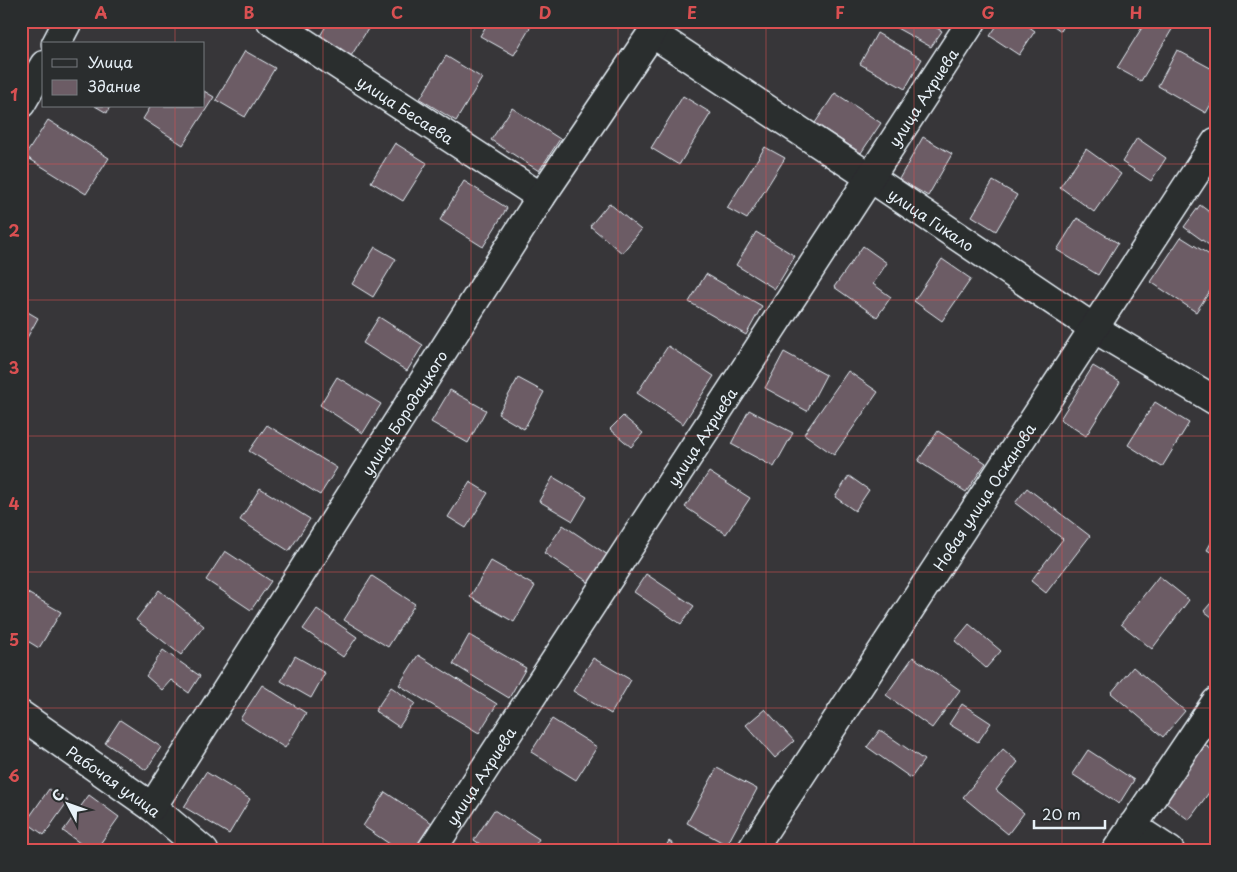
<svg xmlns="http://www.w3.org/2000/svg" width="1237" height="872" font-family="'Playpen Sans',sans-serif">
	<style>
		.building { fill: #6c5c65; stroke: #e8f1f8 }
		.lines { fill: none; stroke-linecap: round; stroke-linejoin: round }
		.street-casing { stroke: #e8f1f8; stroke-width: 31 }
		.street { stroke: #2a2d2e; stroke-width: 28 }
		.grid { fill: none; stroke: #da5052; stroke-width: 1; stroke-opacity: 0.55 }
		.labels { text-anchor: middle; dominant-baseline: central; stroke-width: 4; stroke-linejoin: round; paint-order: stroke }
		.street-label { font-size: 15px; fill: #e8f1f8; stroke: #2a2d2e }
		.neatline { fill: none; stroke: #da5052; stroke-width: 2 }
		.grid-label { font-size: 16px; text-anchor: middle; font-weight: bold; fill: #da5052 }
	</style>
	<rect width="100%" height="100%" fill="#373639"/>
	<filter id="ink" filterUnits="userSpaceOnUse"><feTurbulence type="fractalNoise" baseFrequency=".02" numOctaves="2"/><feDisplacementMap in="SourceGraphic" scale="10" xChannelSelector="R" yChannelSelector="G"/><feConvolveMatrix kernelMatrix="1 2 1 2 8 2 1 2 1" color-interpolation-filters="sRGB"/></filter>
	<g filter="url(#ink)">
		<g class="building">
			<path d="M329 21H373L351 56 320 36Z"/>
			<path d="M489 21H534L514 55 480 36Z"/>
			<path d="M884 21H924L942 31 931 47Z"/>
			<path d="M1000 21H1021L1035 31 1019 55 990 36Z"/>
			<path d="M1047 21H1067L1061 31Z"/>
			<path d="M1146 21H1177L1141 81 1117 68Z"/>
			<path d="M877 33 922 59 905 89 860 64Z"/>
			<path d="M1177 50 1216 71V95L1206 113 1158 86Z"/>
			<path d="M245 51 275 68 245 117 216 100Z"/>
			<path d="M446 56 482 78 456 121 420 99Z"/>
			<path d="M204 91 214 97 183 145 143 119 151 106H204Z"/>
			<path d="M835 93 881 123 861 153 815 123Z"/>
			<path d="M683 96 711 113 679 165 651 148Z"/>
			<path d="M95 106H110L107 113Z"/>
			<path d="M512 108 560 139 539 171 491 140Z"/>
			<path d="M48 120 109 158 86 194 25 156Z"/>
			<path d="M923 137 952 154 928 196 899 179Z"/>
			<path d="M1137 138 1166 158 1151 181 1122 162Z"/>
			<path d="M395 143 427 163 403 201 371 182Z"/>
			<path d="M765 147 785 158 747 219 727 208Z"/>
			<path d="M1086 149 1121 174 1094 212 1060 187Z"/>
			<path d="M464 181 507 208 483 247 440 220Z"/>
			<path d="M993 181 1017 195 996 231 972 216Z"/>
			<path d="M609 203 641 230 622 253 590 226Z"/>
			<path d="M1200 205 1216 217V250L1184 227Z"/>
			<path d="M1077 218 1118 243 1098 275 1057 250Z"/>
			<path d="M756 232 795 256 775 289 736 265Z"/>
			<path d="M1181 237 1216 259V282L1196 312 1151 282Z"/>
			<path d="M863 246 887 263 873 284 891 297 877 317 834 287Z"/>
			<path d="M375 247 396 259 373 297 352 284Z"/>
			<path d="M942 259 971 279 942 321 914 301Z"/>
			<path d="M706 274 762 306 746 335 689 302Z"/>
			<path d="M21 308 38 318 23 345 21 344Z"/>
			<path d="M379 317 423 345 407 371 363 343Z"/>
			<path d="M668 346 714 376 683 424 637 393Z"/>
			<path d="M784 352 826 375 807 411 765 388Z"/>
			<path d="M1093 366 1120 382 1086 436 1060 419Z"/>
			<path d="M848 371 878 392 834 455 804 434Z"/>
			<path d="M337 377 381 404 363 433 320 405Z"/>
			<path d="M518 378 544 392 524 429 498 414Z"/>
			<path d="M450 390 486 410 468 443 431 422Z"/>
			<path d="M1155 402 1189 423 1162 467 1128 445Z"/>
			<path d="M749 410 793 433 774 467 731 444Z"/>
			<path d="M623 416 643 433 631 447 610 429Z"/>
			<path d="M267 425 337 468 320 495 249 451Z"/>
			<path d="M938 431 986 463 966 492 918 461Z"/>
			<path d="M709 472 750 498 726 534 685 507Z"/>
			<path d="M849 476 869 490 855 511 835 497Z"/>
			<path d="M553 477 587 497 573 521 539 501Z"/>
			<path d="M470 482 488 493 466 528 448 517Z"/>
			<path d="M260 488 310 519 289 551 240 520Z"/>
			<path d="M1027 488 1090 536 1046 593 1031 581 1063 539 1015 503Z"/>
			<path d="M563 525 608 555 590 583 544 553Z"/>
			<path d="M1216 534V555L1207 550Z"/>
			<path d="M225 551 271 581 251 610 206 580Z"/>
			<path d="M491 561 535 586 514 622 470 597Z"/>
			<path d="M646 574 694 606 681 624 634 592Z"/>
			<path d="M372 576 415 604 388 647 344 620Z"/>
			<path d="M1159 576 1189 600 1152 649 1121 624Z"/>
			<path d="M159 590 204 626 181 655 136 620Z"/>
			<path d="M24 591 61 612 39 648 21 637V596Z"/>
			<path d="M1216 597V620L1204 611Z"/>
			<path d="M317 609 357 637 343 657 303 629Z"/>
			<path d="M969 624 1001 651 986 668 955 641Z"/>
			<path d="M469 635 526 668 509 698 453 664Z"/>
			<path d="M163 650 200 676 189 693 171 680 162 690 146 676Z"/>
			<path d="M418 655 497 704 479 733 399 685Z"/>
			<path d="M295 656 325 673 311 698 281 681Z"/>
			<path d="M913 657 960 690 932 728 886 695Z"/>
			<path d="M593 658 631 680 611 714 573 691Z"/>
			<path d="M1133 667 1185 711 1163 737 1111 693Z"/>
			<path d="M262 685 306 713 285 748 240 719Z"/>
			<path d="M391 687 415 703 399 727 375 711Z"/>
			<path d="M962 704 991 723 978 742 949 724Z"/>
			<path d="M765 709 794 741 775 758 746 725Z"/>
			<path d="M552 719 597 747 576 780 531 752Z"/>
			<path d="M120 720 161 747 146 770 105 743Z"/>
			<path d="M880 730 924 760 911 778 867 747Z"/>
			<path d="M1204 744 1216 753V783L1189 820 1162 800Z"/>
			<path d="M1003 749 1018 762 996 790 1024 813 1008 834 963 797Z"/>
			<path d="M1088 750 1134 780 1119 804 1072 774Z"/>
			<path d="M717 768 757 789 727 845 687 823Z"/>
			<path d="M206 772 250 799 229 834 184 807Z"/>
			<path d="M49 789 68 801 44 835 26 822Z"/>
			<path d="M385 792 432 823 413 851H400L363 826Z"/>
			<path d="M89 795 119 817 95 851H91L63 831Z"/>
			<path d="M494 810 539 839 532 851H490L474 840Z"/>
			<path d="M669 841 683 851H663Z"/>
		</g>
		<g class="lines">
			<g class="street-casing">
				<g id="street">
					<path id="s1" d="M271 21 541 197"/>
					<path id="s2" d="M652 33 871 178 1095 329 1216 401"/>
					<path d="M56 44 68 21"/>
					<path d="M21 104 44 65"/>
					<path id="s3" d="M21 715 152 807 204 851"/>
					<path id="s4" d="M152 807 541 197 652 33 657 21"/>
					<path d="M1132 826 1170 851"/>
					<path id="s5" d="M431 851 972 21"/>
					<path id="s6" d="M751 851 1216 142"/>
					<path d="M1116 851 1216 702"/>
				</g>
			</g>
			<use href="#street" class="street"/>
		</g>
	</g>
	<path class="grid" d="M175 21V44M323 21V851M471 21V851M618 21V851M766 21V851M914 21V851M1062 21V851M175 106V851M21 164H1216M21 300H1216M21 436H1216M21 572H1216M21 708H1216"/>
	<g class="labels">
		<g class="street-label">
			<text stroke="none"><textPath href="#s5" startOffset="900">улица Ахриева</textPath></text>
			<text stroke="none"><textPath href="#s1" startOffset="161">улица Бесаева</textPath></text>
			<text stroke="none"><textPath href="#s2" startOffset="336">улица Гикало</textPath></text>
			<text stroke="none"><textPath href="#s4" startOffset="468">улица Бородацкого</textPath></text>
			<text stroke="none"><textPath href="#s5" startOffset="495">улица Ахриева</textPath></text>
			<text stroke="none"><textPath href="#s6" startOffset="424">Новая улица Осканова</textPath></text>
			<text stroke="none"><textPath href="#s5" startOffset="90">улица Ахриева</textPath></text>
			<text stroke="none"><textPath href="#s3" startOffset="114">Рабочая улица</textPath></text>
		</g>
	</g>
	<rect width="1237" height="872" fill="none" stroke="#2a2d2e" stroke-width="55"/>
	<rect x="42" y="42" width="162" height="65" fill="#2a2d2e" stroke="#767b7f"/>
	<rect x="52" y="59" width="25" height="8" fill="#2a2d2e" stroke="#767b7f"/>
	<text x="88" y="68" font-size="15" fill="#e8f1f8">Улица</text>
	<rect x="52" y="80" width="25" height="15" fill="#6c5c65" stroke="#767b7f"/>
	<text x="88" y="92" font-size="15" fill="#e8f1f8">Здание</text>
	<g transform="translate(68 804) rotate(311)" stroke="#2a2d2e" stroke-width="4" paint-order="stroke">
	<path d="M0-4L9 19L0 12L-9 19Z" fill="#e8f1f8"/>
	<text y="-8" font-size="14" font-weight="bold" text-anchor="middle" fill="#e8f1f8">С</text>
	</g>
	<path d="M1034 820v8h71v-8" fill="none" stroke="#e8f1f8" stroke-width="2.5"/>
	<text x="1042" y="820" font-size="15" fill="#e8f1f8" stroke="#2a2d2e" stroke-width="4" paint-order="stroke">20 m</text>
	<rect x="28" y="28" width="1182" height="816" class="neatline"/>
	<g class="grid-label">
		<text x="101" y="19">A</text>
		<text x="249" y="19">B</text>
		<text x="397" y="19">C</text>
		<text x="545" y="19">D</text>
		<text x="692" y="19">E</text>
		<text x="840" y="19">F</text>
		<text x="988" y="19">G</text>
		<text x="1136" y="19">H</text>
		<text x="14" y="101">1</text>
		<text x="14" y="237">2</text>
		<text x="14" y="374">3</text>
		<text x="14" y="510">4</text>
		<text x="14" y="646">5</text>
		<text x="14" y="782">6</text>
	</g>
</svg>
